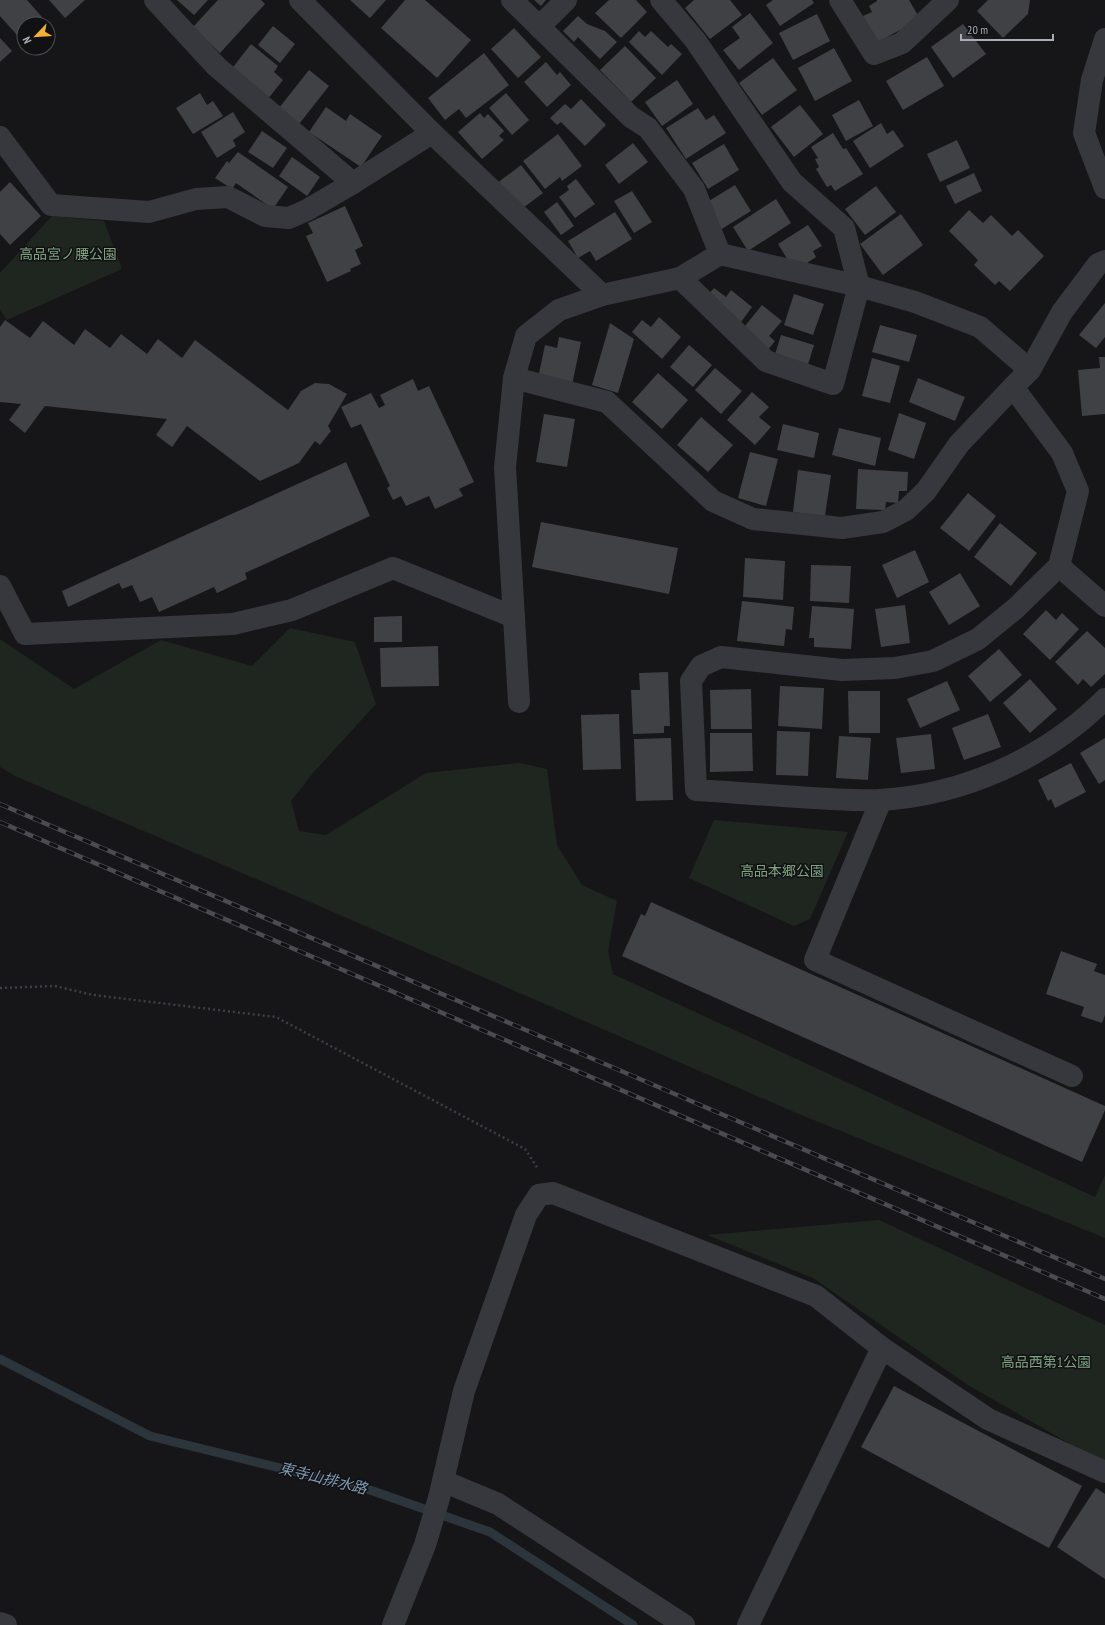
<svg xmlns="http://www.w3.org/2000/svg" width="1105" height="1625" font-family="'PT Sans Narrow','Noto Sans JP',sans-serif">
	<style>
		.green { fill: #1e261f }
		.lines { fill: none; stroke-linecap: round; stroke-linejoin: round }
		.stream { stroke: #2c353c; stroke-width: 9 }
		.building { fill: #404145 }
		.path { stroke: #3d3f44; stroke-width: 2.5; stroke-dasharray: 2 3; stroke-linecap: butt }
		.minor { stroke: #37383d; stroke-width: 22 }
		.rail-casing { stroke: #4a4c52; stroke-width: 4.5 }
		.rail { stroke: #111113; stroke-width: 3; stroke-dasharray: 9; stroke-linecap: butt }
		.labels { text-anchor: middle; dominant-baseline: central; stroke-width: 3; stroke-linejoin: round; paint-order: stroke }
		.park-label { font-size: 14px; fill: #7fa381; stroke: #111113 }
		.water-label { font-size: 15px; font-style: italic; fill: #7f9bb3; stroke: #111113 }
	</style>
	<rect width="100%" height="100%" fill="#161618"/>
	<g class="green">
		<path d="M52 216 104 221 122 269 7 320 0 310V273Z"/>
		<path d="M290 628 355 642 376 704 313 773 291 801 299 831 326 835 426 773 520 763 547 769 557 845 582 885 617 901 608 951 613 974 1095 1197 1105 1175V1238L794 1112 310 902 15 776 0 767V639L74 689 161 640 252 666Z"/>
		<path d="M714 820 848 832 810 919 794 926 689 878Z"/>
		<path d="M879 1220 1105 1325V1464L968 1385 813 1278 707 1235Z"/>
	</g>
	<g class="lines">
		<path class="stream" d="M0 1359 150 1436 370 1490 490 1532 633 1625"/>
	</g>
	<g class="building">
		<path d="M0 0H27L48 24H24V43L0 16Z"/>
		<path d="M49 0H85L65 18Z"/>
		<path d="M177 0H208L194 15Z"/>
		<path d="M218 0H261L265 4 220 53 193 27Z"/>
		<path d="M350 0H386L370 18Z"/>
		<path d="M405 0H425L471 40 437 78 381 28Z"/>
		<path d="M534 0H546L541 6Z"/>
		<path d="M609 0H636L647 12 621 38 595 13Z"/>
		<path d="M694 0H730L742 15 710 39 685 8Z"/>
		<path d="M773 0H812L814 3 780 26 766 5Z"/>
		<path d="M877 0H909L920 19 878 42 863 16 872 12 869 6 877 1Z"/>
		<path d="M988 0H1030L1028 14 1003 38 977 11Z"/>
		<path d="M750 13 773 43 739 70 723 50 740 38 732 27Z"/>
		<path d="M817 14 830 41 793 60 779 33Z"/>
		<path d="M578 16 587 24 605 31 617 42 600 59 578 37 574 42 563 31Z"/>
		<path d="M963 24 986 54 953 78 931 47Z"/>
		<path d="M273 26 295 44 280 63 258 45Z"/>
		<path d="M514 28 541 57 518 78 491 49Z"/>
		<path d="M639 31 645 37 651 31 668 47 671 44 682 54 662 75 629 42Z"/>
		<path d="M0 38 12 51 0 62Z"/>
		<path d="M251 44 278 66 274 72 283 80 267 100 230 71Z"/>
		<path d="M625 46 656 78 631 102 600 70Z"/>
		<path d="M834 48 852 81 815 101 798 68Z"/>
		<path d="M484 53 509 85 466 118 459 109 445 120 428 98Z"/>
		<path d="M927 57 944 86 903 110 886 81Z"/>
		<path d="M773 58 797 90 762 115 739 83Z"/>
		<path d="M546 62 557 75 560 72 571 85 547 107 524 82Z"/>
		<path d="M309 70 329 86 299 124 279 108Z"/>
		<path d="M677 80 693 104 662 126 645 102Z"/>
		<path d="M200 93 207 105 213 101 223 116 193 134 176 108Z"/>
		<path d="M506 93 529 120 512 135 489 108Z"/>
		<path d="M581 99 606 125 585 146 561 122 557 125 550 118 565 104 571 109Z"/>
		<path d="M859 100 873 126 846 141 832 115Z"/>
		<path d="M800 105 823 134 794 157 771 127Z"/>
		<path d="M326 107 346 121 350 114 382 136 361 167 309 132Z"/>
		<path d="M698 108 706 120 714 115 726 133 686 159 666 128Z"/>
		<path d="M233 112 245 132 233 140 236 146 217 158 201 132Z"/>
		<path d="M480 113 484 118 488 114 504 131 499 136 504 140 482 159 458 132Z"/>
		<path d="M881 123 887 134 893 130 904 146 870 168 853 141Z"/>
		<path d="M262 131 287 148 273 168 248 152Z"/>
		<path d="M833 133 843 149 846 148 863 174 835 191 831 185 827 187 816 169 819 167 815 159 818 158 811 147Z"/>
		<path d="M558 134 582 166 562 181 560 177 545 189 523 161Z"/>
		<path d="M957 140 970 168 940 182 927 154Z"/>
		<path d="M633 143 648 162 619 184 605 165Z"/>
		<path d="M724 144 739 170 708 189 692 163Z"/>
		<path d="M238 152 288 187 273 209 236 183 232 189 215 178 227 161 229 163Z"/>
		<path d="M292 157 320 177 307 196 279 176Z"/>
		<path d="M521 165 543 193 523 208 496 184Z"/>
		<path d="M974 173 982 191 955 204 946 186Z"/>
		<path d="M576 179 595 204 575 218 559 197 569 190 567 186Z"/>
		<path d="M10 182 41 216 10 245 0 234V192Z"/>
		<path d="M735 185 751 211 720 230 704 204Z"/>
		<path d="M876 186 896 212 865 235 845 209Z"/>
		<path d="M632 191 652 222 634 233 614 201Z"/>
		<path d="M776 199 791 223 748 251 733 227Z"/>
		<path d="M557 202 574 226 561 235 544 212Z"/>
		<path d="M345 206 363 246 355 250 361 264 350 269 351 271 327 282 306 236 313 233 308 223Z"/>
		<path d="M969 210 983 223 991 215 1012 236 1018 230 1044 256 1010 291 999 281 995 285 974 265 978 260 949 231Z"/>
		<path d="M615 212 632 239 596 261 590 251 578 258 568 241Z"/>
		<path d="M901 214 923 245 883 275 860 244Z"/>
		<path d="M808 225 822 246 813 251 816 257 801 267 791 265 778 244Z"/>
		<path d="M714 288 726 297 731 290 752 307 741 322 708 295Z"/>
		<path d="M794 294 824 304 813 335 784 325Z"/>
		<path d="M1105 303V337L1096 348 1079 335Z"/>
		<path d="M762 305 782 321 769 336 775 341 767 351 741 331Z"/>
		<path d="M659 317 681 337 662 359 632 332 642 320 651 327Z"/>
		<path d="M5 320 30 338 43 321 74 345 85 329 110 348 121 334 147 354 158 339 182 358 195 340 288 410 301 391 315 383 329 384 347 394 328 426 331 431 320 445 315 441 299 463 260 481 187 426 172 447 156 435 167 419 45 406 25 433 9 420 21 404 0 402V327Z"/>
		<path d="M610 323 634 339 618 393 592 385Z"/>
		<path d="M880 325 917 335 909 362 872 352Z"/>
		<path d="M781 335 814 345 806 371 773 361Z"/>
		<path d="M559 337 581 342 572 385 538 378 545 345 557 348Z"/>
		<path d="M689 345 712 365 693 387 670 367Z"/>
		<path d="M1099 357H1105V414L1082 416 1078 370 1100 368Z"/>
		<path d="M872 358 900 366 890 403 862 396Z"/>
		<path d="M715 368 742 391 721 414 695 390Z"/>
		<path d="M658 373 688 400 662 429 632 402Z"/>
		<path d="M918 378 965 397 955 421 909 402Z"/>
		<path d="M413 379 418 391 429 386 474 482 459 489 463 496 435 509 429 496 406 506 401 496 393 500 387 488 390 486 361 424 351 428 341 407 371 393 379 408 385 405 380 395Z"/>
		<path d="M752 392 769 407 759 417 771 427 755 445 727 420Z"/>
		<path d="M899 413 926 423 914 459 888 450Z"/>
		<path d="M544 414 575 419 567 467 536 462Z"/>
		<path d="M701 417 733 445 708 472 677 445Z"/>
		<path d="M783 424 819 433 814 458 777 450Z"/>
		<path d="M839 428 881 438 875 466 832 455Z"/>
		<path d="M750 452 778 459 766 506 738 498Z"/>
		<path d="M346 462 370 516 245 573 247 579 217 593 214 587 159 612 152 597 140 602 132 585 122 589 119 583 68 607 62 591Z"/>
		<path d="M858 469 908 472 907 491H899L898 503 886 502 885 510 856 509Z"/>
		<path d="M798 470 831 475 825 516 793 512Z"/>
		<path d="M968 493 996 516 969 551 940 528Z"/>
		<path d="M541 522 678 548 669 594 532 567Z"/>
		<path d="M1000 523 1037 553 1011 586 974 557Z"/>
		<path d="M915 550 929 582 897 598 882 565Z"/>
		<path d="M745 558 785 561 783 600 743 597Z"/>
		<path d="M811 565 851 566 849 603 810 601Z"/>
		<path d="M960 573 980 606 949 625 929 592Z"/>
		<path d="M742 601 794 607 792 630 786 629 784 646 737 641Z"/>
		<path d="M905 605 910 643 881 647 875 609Z"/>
		<path d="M812 606 854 609 851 649 814 647V638H809Z"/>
		<path d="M1046 610 1056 620 1062 613 1079 629 1050 660 1023 634Z"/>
		<path d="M402 616V642H374V617Z"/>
		<path d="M1087 631 1105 648V674L1091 687 1083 679 1078 685 1055 662Z"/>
		<path d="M438 646 439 686 381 687 380 648Z"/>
		<path d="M999 649 1022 675 990 702 968 676Z"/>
		<path d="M668 672 670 726H664V733L633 734 631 690H640L639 673Z"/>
		<path d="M1030 679 1057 709 1030 733 1003 703Z"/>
		<path d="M947 681 960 710 920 728 907 699Z"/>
		<path d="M780 686 824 688 822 729 778 726Z"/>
		<path d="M751 689 752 729H711L710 690Z"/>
		<path d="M848 691H880V733H849Z"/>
		<path d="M619 714 621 769 583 770 581 715Z"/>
		<path d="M988 714 1001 747 964 760 952 728Z"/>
		<path d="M777 731 810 732 808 776 776 775Z"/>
		<path d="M710 733H752L753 771 710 772Z"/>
		<path d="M931 734 935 769 901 773 896 738Z"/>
		<path d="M839 736 871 738 868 780 836 778Z"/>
		<path d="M671 738 673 800 636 801 634 739Z"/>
		<path d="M1105 738V780L1099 784 1080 753Z"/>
		<path d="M1071 763 1086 792 1055 808 1051 799 1048 801 1038 780Z"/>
		<path d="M651 902 1105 1106V1110L1082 1162 622 956 641 914 645 916Z"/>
		<path d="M1061 951 1097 964 1094 971 1105 975V1015L1102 1023 1081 1016 1084 1007 1046 994Z"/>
		<path d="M894 1386 1082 1486 1049 1548 861 1447Z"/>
		<path d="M1096 1488 1105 1494V1579L1057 1547Z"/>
	</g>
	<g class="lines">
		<path class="path" d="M0 988 55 986 93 995 276 1017 525 1149 538 1169"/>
		<g class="minor">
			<path d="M155 0 216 66 353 183"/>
			<path d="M300 0 432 133 602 295"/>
			<path d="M512 0 631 117 648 128 694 189 720 254"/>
			<path d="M661 0 695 40 792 182 844 228 859 286 833 384 766 361 680 278"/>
			<path d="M840 0 874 54 902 43 948 0"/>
			<path d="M539 27 566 0"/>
			<path d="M1105 39 1092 80 1084 133 1105 188"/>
			<path d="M0 137 51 205 149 212 196 199 228 197 265 216 289 218 307 210 353 183 432 133"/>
			<path d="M1105 261 1098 264 1062 312 1030 370 1013 387 1062 453 1078 491 1059 566 1016 608 978 639 933 661 895 668 842 670 721 657 701 666 691 681 696 790C730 792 764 795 798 797 826 799 853 801 880 800 964 795 1046 758 1105 699"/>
			<path d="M514 378 607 402 713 501 753 519 842 528 883 522 906 510 926 491 959 444 1013 387"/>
			<path d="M1059 566 1105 606"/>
			<path d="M0 586 25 634 233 624 292 610 393 568 514 617"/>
			<path d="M519 702 505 467 514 378 526 336 559 310 602 295 680 278 720 254 859 286 915 302 980 327 1030 370"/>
			<path d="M881 800 815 960 1072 1076"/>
			<path d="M443 1481 498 1504 684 1625"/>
			<path d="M0 1623 6 1625"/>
			<path d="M393 1625 425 1545 439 1498 464 1391 526 1215 539 1195 553 1193 816 1296 882 1348 988 1419 1105 1472"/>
			<path d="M748 1625 882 1348"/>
		</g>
		<g class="rail-casing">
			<g id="rail">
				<path d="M0 804 1105 1279"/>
				<path d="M0 822 1105 1299"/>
			</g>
		</g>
		<use href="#rail" class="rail"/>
	</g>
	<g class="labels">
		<g class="park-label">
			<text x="68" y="254">高品宮ノ腰公園</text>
			<text x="782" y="871">高品本郷公園</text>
			<text x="1046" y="1362">高品西第1公園</text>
		</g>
		<g class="water-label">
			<text transform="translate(323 1478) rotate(14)">東寺山排水路</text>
		</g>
	</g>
	<g transform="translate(36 36) rotate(245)"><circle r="19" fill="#111113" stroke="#4d4f55"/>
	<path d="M0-3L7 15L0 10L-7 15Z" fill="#f2b134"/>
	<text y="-6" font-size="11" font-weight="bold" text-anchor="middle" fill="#a8adb8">N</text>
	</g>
	<path d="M961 34v6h92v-6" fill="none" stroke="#a8adb8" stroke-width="2"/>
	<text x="967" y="34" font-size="12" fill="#a8adb8" stroke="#111113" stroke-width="3" paint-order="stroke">20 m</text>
</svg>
